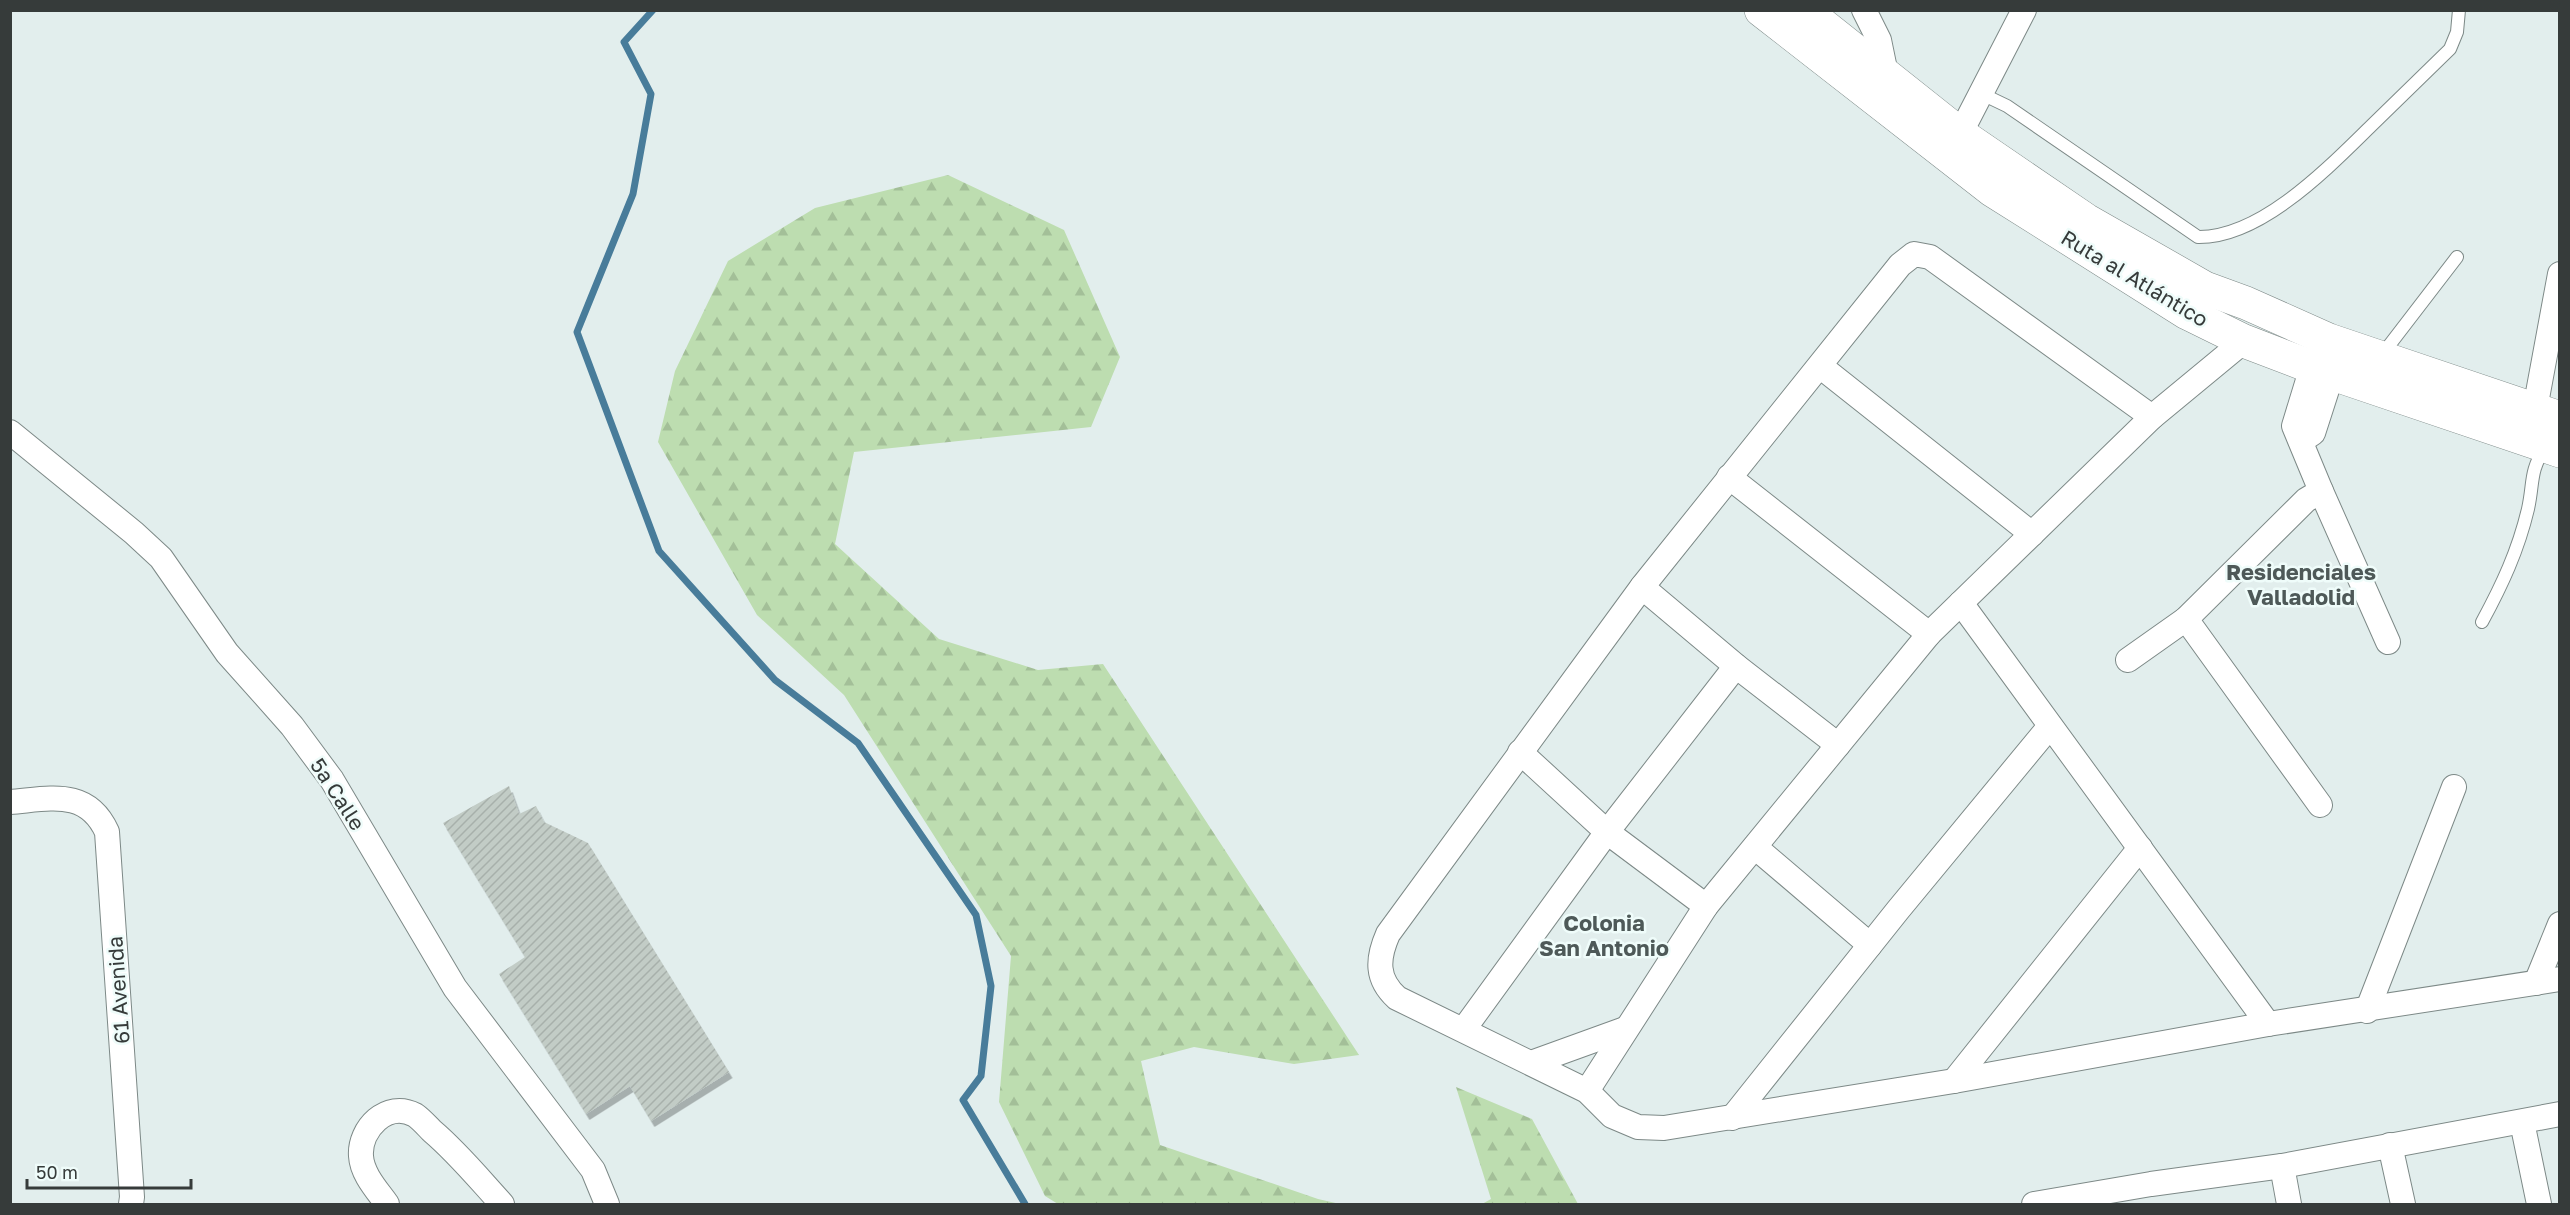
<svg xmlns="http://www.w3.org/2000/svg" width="2570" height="1215" font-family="'Golos Text',sans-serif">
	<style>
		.forest { fill: url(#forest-firs) }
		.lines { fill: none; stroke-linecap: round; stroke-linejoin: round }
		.stream { stroke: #487c9a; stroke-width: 7 }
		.building { fill: url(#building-hatch); filter: url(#shadow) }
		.lane-casing { stroke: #7d8987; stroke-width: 14 }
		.street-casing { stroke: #7d8987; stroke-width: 26 }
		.highway-casing { stroke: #7d8987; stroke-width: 34 }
		.lane { stroke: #fff; stroke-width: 12 }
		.street { stroke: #fff; stroke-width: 24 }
		.highway { stroke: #fff; stroke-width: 33 }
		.labels { text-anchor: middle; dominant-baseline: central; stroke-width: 5; stroke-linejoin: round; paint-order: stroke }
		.street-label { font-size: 21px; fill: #363b3a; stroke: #effcfa }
		.neighbourhood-label { font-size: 22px; font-weight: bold; fill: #4e5958; stroke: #effcfa }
	</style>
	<defs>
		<pattern id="forest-firs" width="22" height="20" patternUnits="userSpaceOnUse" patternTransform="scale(1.5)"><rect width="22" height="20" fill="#bdddb0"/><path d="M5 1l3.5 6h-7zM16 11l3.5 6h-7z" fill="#a3bf98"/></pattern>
		<pattern id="building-hatch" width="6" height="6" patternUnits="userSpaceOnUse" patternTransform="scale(1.5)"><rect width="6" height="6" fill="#c2ccc6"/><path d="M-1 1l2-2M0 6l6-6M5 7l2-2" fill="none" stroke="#a7b0ab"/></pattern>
		<filter id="shadow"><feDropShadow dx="3.5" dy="6" stdDeviation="0" flood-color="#0004"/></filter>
	</defs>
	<rect width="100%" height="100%" fill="#e2eeed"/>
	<g class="forest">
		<path d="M948 175 1064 230 1120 357 1091 427 854 452 835 544 939 639 1038 670 1103 664 1359 1055 1294 1064 1194 1047 1141 1061 1160 1145 1318 1199 1340 1204H1058L1045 1196 999 1102 1011 956 844 695 757 615 658 442 675 371 728 261 815 208Z"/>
		<path d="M1456 1087 1532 1119 1578 1204H1482L1491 1199Z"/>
	</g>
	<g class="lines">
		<path class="stream" d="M653 10 624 42 651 94 633 194 577 332 659 551 775 680 858 743 976 915 991 986 981 1076 963 1100 1025 1204"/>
	</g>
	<path class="building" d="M509 786 519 814 536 806 544 822 588 843 729 1072 651 1121 630 1086 586 1114 499 974 525 957 443 823Z"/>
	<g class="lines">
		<g class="lane-casing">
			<g id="lane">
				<path d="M1982 94 2007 106 2198 237C2261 238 2329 167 2371 126 2398 100 2424 74 2450 49L2457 32 2459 10"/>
				<path d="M2381 356 2457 257"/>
				<path d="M2482 622C2502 585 2518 551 2528 509 2534 482 2529 473 2545 447"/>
			</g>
		</g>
		<g class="street-casing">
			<g id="street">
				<path d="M1864 10 1879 40 1886 74"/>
				<path d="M1960 134 2024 10"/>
				<path d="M1820 366 2032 534"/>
				<path d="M2535 409 2560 274"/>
				<path d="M2152 417 1930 257 1914 254 1900 265 1642 587 1388 934C1377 959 1376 979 1397 998L1587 1091 1612 1116 1638 1127 1664 1128 1954 1081 2268 1024 2560 979"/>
				<path d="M10 432 134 533 161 558 227 653 292 726 332 780 455 988 593 1170 607 1204"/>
				<path d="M2301 441 2313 433 2332 374"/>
				<path d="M1729 477 1929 634"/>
				<path d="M2321 491 2388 642"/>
				<path d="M1642 587 1736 666 1838 745"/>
				<path d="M1961 603 2268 1024"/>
				<path d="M2186 619 2320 805"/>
				<path d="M2128 660 2186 619 2306 500 2321 491 2294 426 2312 367"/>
				<path d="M1520 752 1607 832 1706 906"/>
				<path d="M10 802C50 799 87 788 107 832L132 1197 131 1204"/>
				<path d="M1755 847 1870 945"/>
				<path d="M2536 983 2560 924"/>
				<path d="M2367 1011 2454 787"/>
				<path d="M1464 1029 1607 832 1736 666"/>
				<path d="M1531 1063 1625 1029"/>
				<path d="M1954 1081 2140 848"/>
				<path d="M1587 1091 1706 906 1929 634 2152 417 2244 341"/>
				<path d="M1732 1118 1898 910 2050 726"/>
				<path d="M2522 1122 2539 1204"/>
				<path d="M2390 1145 2403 1204"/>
				<path d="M2282 1166 2289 1204"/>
				<path d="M387 1204C377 1190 362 1174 361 1156 359 1129 387 1100 415 1115 421 1119 427 1126 432 1131 458 1153 479 1179 502 1204"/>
				<path d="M2034 1204 2151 1184 2282 1166 2560 1114"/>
			</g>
		</g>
		<g class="highway-casing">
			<g id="highway">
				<path d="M1761 10 1992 190 2187 313 2244 341 2312 367 2560 451"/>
				<path d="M1804 10 1960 134 2086 220 2205 288 2246 303 2329 340 2560 418"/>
			</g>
		</g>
		<use href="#lane" class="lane"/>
		<use href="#street" class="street"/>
		<use href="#highway" class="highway"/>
	</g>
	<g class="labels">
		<g class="street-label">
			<text transform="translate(2135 278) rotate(31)">Ruta al Atlántico</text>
			<text transform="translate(338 794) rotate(57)">5a Calle</text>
			<text transform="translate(118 990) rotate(-94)">61 Avenida</text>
		</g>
		<g class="neighbourhood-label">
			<text x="2301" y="571">Residenciales<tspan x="2301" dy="25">Valladolid</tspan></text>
			<text x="1604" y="922">Colonia<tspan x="1604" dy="25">San Antonio</tspan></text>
		</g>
	</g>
	<rect width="2570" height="1215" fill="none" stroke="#363b3a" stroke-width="24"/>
	<path d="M27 1179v9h164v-9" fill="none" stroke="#363b3a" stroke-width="3"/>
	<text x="36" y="1179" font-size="18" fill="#363b3a" stroke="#effcfa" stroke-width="4.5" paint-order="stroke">50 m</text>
</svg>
